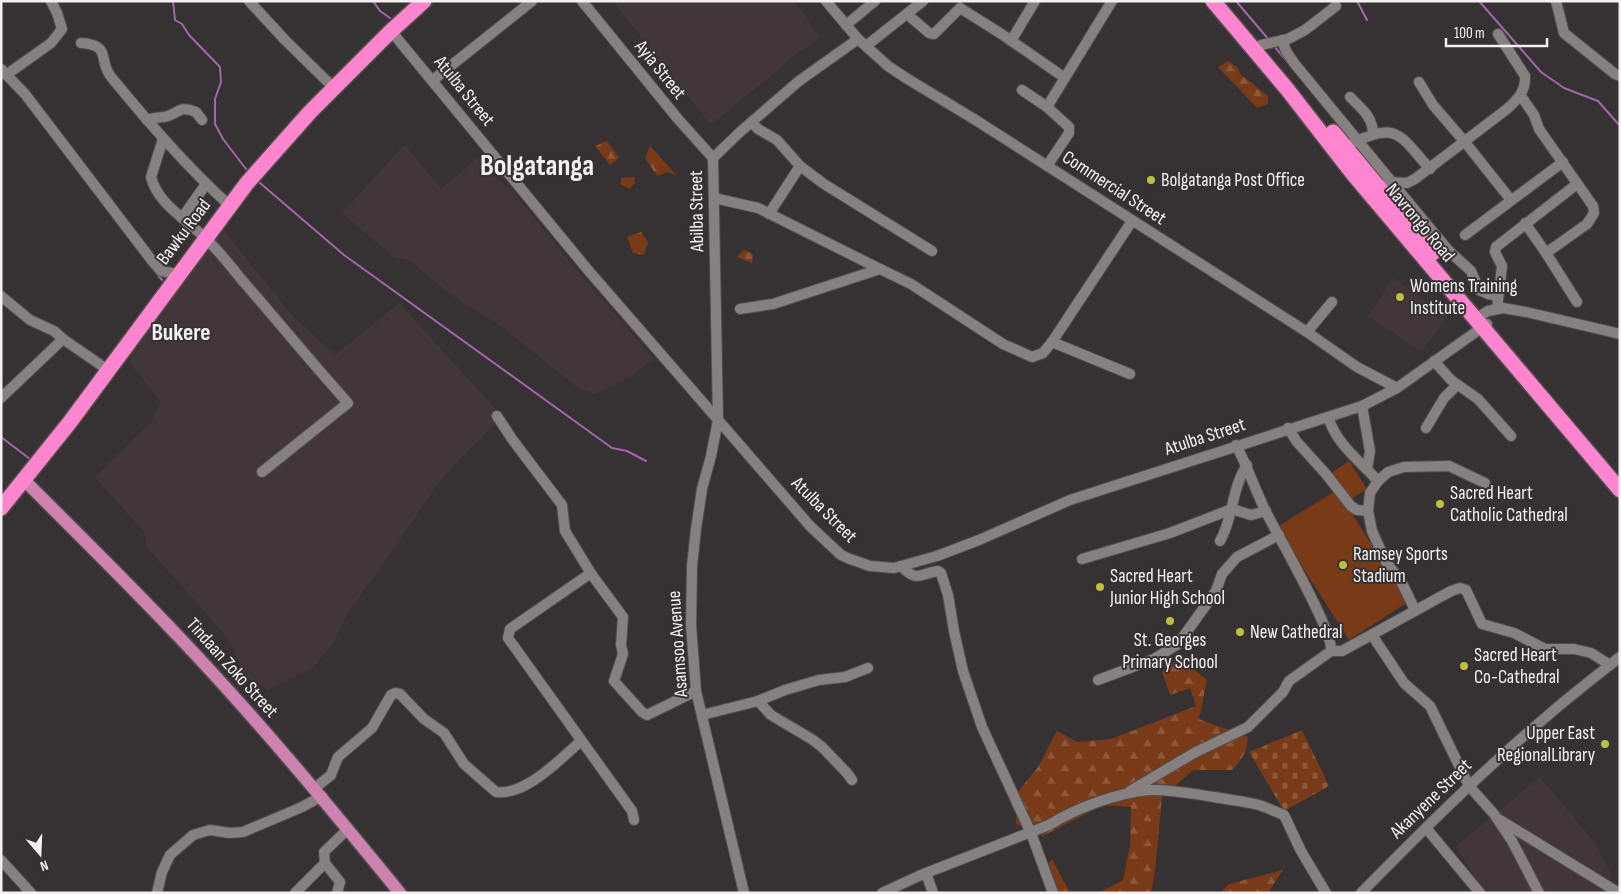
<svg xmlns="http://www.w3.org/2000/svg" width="1621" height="894" font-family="'Sofia Sans Condensed',sans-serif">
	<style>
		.built { fill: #433639 }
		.green { fill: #793a18 }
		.forest { fill: url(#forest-firs) }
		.cemetery { fill: url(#cemetery-stones) }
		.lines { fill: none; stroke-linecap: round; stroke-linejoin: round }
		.stream { stroke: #a366ab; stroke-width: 2 }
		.minor-casing { stroke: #514d4e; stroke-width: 12 }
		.major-casing { stroke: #514d4e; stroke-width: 15 }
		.highway-casing { stroke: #514d4e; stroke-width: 18 }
		.minor { stroke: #868081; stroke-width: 10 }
		.major { stroke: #cd82b0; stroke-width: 12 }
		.highway { stroke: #fd84cf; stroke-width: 15 }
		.poi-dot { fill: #bfbe41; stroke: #363132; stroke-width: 2 }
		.labels { text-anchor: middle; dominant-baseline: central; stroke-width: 4; stroke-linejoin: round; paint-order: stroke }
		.street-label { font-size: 19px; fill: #f4f0f1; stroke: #363132 }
		.poi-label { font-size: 19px; fill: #f4f0f1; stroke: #363132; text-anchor: start }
		.district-label { font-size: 24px; font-weight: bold; fill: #f4f0f1; stroke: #363132 }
		.town-label { font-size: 29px; font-weight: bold; fill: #f4f0f1; stroke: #363132 }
	</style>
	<defs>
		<pattern id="forest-firs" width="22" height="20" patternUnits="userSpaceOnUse" patternTransform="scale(1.25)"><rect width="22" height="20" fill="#793a18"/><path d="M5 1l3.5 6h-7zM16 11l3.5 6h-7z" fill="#8d573a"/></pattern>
		<pattern id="cemetery-stones" width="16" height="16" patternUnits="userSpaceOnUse" patternTransform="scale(1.25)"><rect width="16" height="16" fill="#793a18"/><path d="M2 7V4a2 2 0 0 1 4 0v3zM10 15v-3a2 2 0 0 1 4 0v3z" fill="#8d573a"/></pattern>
	</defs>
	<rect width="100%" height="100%" fill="#363132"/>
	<g class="built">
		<path d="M613 1H795L820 38 788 60 784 65 713 123H709L648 47 645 42Z"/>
		<path d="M403 146H406L441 189 478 158 492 175 513 191 569 261 654 359 629 378 595 394 580 389 554 369 505 329 450 294 409 260 396 258 366 234 342 213Z"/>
		<path d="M224 231 291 314 335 355 399 303 502 416 442 478 385 561 347 614 335 641 312 669 267 690 246 677 229 641 202 608 147 548 144 532 95 477 151 422 161 402 131 364V353L202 258Z"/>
		<path d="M1393 278 1447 316 1422 352 1368 316Z"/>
		<path d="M1540 777 1591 838 1610 871 1613 893H1486L1455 847Z"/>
	</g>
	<g class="green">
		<path d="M1349 461 1367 489 1349 500 1331 473Z"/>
		<path d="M1337 490 1408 602 1349 640 1277 527Z"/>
	</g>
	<g class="forest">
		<path d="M1228 61 1238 68 1240 74 1268 96V104L1257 108 1218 67Z"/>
		<path d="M607 141 619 158 610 165 595 146Z"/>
		<path d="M650 146 677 176 668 172 657 176 645 158Z"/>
		<path d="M634 177 635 183 629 189 620 184 622 178Z"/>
		<path d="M641 232 648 242 644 255 633 253 627 237Z"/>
		<path d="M744 250 753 254 752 263 737 257Z"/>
		<path d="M1179 658 1207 680 1199 719 1248 737C1247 752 1242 760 1232 770H1193L1162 797 1155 871 1151 893H1098L1123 880 1130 845 1131 807 1103 805 1043 836 1016 824 1017 793 1038 767 1057 731 1077 742 1111 739 1196 706 1190 688 1170 695 1162 672Z"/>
		<path d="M1052 859 1070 893H1055L1044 870Z"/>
		<path d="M1283 870 1268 893H1220L1229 884Z"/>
	</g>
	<path class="cemetery" d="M1302 730 1329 786 1284 811 1249 752Z"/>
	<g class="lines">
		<g class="stream">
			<path d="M173 1 175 20 182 24 189 35 220 67 221 82 215 99V124L223 139 246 169"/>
			<path d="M373 1 380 11 390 18"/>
			<path d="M1236 1 1269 40"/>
			<path d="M1357 1 1367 20"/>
			<path d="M1479 1 1541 72 1564 88 1598 101 1620 126"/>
			<path d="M1274 46 1290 65"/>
			<path d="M6 81 24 100"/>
			<path d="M260 183 344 255 612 448 627 451 646 461"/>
			<path d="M157 274 162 280"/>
			<path d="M1 437 30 459"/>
		</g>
		<g class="minor-casing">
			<g id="minor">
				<path d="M249 1 285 40 334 88"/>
				<path d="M582 1 678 119 713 158"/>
				<path d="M826 1 858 39 888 66 906 78 974 119 1307 332 1357 367 1397 388"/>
				<path d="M1556 1 1564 33 1615 74 1620 76"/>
				<path d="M907 14 929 33 934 34 960 8 1003 35 1065 78"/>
				<path d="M846 25 875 1"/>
				<path d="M391 31 588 270 810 526 841 555 850 559 870 566 894 568 937 556 979 540 1070 500 1362 406 1397 388 1487 324"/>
				<path d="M1282 40 1286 51 1294 63 1423 220 1449 251 1471 271 1479 290 1488 294 1498 296"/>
				<path d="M1011 41 1035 1"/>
				<path d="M81 43C113 45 97 61 112 78 149 123 186 166 229 205"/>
				<path d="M1261 45 1288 39 1305 30 1336 6"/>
				<path d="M866 46 923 1"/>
				<path d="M1 69 25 94 153 262 161 271 178 274"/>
				<path d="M6 75 51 43 62 29 57 13 51 1"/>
				<path d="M433 80 532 1"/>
				<path d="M1419 82 1433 105 1464 141 1511 200"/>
				<path d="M1022 90 1047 107 1069 127V133L1047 166"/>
				<path d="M1521 96 1534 115 1539 129 1593 206 1594 213 1587 224 1546 253 1525 223"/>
				<path d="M1350 97C1361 108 1373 117 1373 134"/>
				<path d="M1047 107 1112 1"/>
				<path d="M147 120C154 117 161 118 168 116 181 111 180 106 196 112L202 120"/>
				<path d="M752 123 758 129 777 140 800 166 824 184 932 251"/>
				<path d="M163 139 151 177C158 205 188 220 206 239 219 251 230 265 241 279 277 320 311 362 348 403L262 472"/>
				<path d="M1353 143C1398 120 1401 137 1430 169"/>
				<path d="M1388 182 1407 183 1415 179 1507 109C1518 99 1526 91 1525 76L1498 34"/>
				<path d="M714 198 758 208 880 269 911 284 1003 344 1032 357 1043 353 1052 342 1132 221"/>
				<path d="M769 214 800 166"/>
				<path d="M182 218 206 184"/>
				<path d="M1465 235 1563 162"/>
				<path d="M1546 253 1577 302"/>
				<path d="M1 296 30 320 54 331 63 339 108 370"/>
				<path d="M740 309 773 304 880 269"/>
				<path d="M1497 309 1502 266 1495 252 1496 247 1577 184"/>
				<path d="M1475 319 1488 311 1503 308 1526 312 1620 334"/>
				<path d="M1307 332 1332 302"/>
				<path d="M1052 342 1130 374"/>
				<path d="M1434 361 1451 380 1478 399 1511 436"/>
				<path d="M1 398 63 339"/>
				<path d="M1362 406 1370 451 1367 469"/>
				<path d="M497 416 512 439 562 505 565 531 592 575 623 617 621 645 623 654 614 681 642 712 647 715 696 691"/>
				<path d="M1328 417C1337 445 1359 460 1378 481"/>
				<path d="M1288 428 1297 442 1326 474 1351 506 1357 510 1368 511"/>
				<path d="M1426 428 1444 398 1457 385"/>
				<path d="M1220 541C1234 517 1231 489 1247 465"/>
				<path d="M1082 559 1170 533 1232 509 1251 515 1266 511"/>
				<path d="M901 566C918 583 918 574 938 571L941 573 948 595 954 631 963 671 982 727 1031 833 1053 893"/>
				<path d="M592 575H588L510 629 508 638 632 811 634 820"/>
				<path d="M1415 610 1401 581 1386 562 1372 531 1368 511 1370 493 1378 481 1388 472 1404 467 1449 466 1485 483"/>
				<path d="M1372 635 1404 683 1430 706 1469 786 1494 814 1512 841 1539 893"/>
				<path d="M1331 651H1342L1451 591 1460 588 1466 590 1482 624 1514 633 1545 649H1574L1591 653 1610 665"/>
				<path d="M1098 680 1154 659 1178 644 1216 591 1222 574 1237 557 1279 535"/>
				<path d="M758 701 771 715 813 740 822 747 847 773 852 780"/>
				<path d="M702 715 758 701 785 690 819 680 845 677 868 668"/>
				<path d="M315 788 331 775 338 757 372 728 391 695 395 693 400 694 424 719 444 733 464 764 496 792C526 796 560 759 581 741"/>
				<path d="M1130 791 1194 753 1248 727 1283 692 1289 681 1331 651C1334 632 1278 536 1266 512 1255 490 1248 467 1236 445"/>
				<path d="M1500 820 1619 893"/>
				<path d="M1426 828 1480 893"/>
				<path d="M1 860 31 893"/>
				<path d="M325 863 340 882 337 893"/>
				<path d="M926 873 933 893"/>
				<path d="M157 893 162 872 170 855 193 835 210 830 230 833 243 832 302 807 322 796"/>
				<path d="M295 893 325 863 324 852 348 829"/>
				<path d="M744 893 696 691 691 625 692 566 696 529 702 489 711 456 718 420 713 158 740 132 799 81 858 39"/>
				<path d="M882 893 921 875 1049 825C1076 808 1117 793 1149 790 1171 789 1193 794 1214 797 1229 800 1244 801 1259 805 1268 808 1276 812 1284 815L1301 851 1326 893"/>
				<path d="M1361 893C1421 832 1481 772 1546 717 1570 696 1595 677 1620 657"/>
			</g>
		</g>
		<g class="major-casing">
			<path id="major" d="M24 480C76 532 129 584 179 637 257 719 329 806 400 893"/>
		</g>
		<g class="highway-casing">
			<g id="highway">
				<path d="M1213 1 1287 89 1353 174 1620 490"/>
				<path d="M1333 132 1433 253"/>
				<path d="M1 508 70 422 247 183 310 112 391 31 424 1"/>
			</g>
		</g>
		<use href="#minor" class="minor"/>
		<use href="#major" class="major"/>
		<use href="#highway" class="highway"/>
	</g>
	<g class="poi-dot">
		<circle cx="1151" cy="180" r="5"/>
		<circle cx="1400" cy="297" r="5"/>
		<circle cx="1440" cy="504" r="5"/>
		<circle cx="1343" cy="565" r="5"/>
		<circle cx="1100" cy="587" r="5"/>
		<circle cx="1170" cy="621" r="5"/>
		<circle cx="1240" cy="632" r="5"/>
		<circle cx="1464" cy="666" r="5"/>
		<circle cx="1605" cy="744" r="5"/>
	</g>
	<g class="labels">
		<g class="street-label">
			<text transform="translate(660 70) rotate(51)">Ayia Street</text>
			<text transform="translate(464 91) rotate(51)">Atulba Street</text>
			<text transform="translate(1114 188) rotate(33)">Commercial Street</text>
			<text transform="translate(697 211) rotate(-91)">Abilba Street</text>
			<text transform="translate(1420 223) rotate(50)">Navrongo Road</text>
			<text transform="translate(184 232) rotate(-53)">Bawku Road</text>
			<text transform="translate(1205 437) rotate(-18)">Atulba Street</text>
			<text transform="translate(824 510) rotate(45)">Atulba Street</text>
			<text transform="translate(678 644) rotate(-94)">Asamsoo Avenue</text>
			<text transform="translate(232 668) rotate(48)">Tindaan Zoko Street</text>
			<text transform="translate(1431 799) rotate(-44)">Akanyene Street</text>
		</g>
		<g class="poi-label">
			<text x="1161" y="180">Bolgatanga Post Office</text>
			<text x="1410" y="286">Womens Training<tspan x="1410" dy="22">Institute</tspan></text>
			<text x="1450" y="493">Sacred Heart<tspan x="1450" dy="22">Catholic Cathedral</tspan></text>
			<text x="1353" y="554">Ramsey Sports<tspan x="1353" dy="22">Stadium</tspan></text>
			<text x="1110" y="576">Sacred Heart<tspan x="1110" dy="22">Junior High School</tspan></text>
			<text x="1250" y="632">New Cathedral</text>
			<text x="1170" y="640" text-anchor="middle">St. Georges<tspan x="1170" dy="22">Primary School</tspan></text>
			<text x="1474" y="655">Sacred Heart<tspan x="1474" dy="22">Co-Cathedral</tspan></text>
			<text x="1595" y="733" text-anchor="end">Upper East<tspan x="1595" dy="22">RegionalLibrary</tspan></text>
		</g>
		<g class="district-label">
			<text x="181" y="332">Bukere</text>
		</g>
		<g class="town-label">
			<text x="537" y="166">Bolgatanga</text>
		</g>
	</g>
	<rect width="1621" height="894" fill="none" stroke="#f4f0f1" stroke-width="5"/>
	<g transform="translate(40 854) rotate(161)" stroke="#363132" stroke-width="4" paint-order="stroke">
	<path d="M0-4L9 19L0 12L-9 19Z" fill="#f4f0f1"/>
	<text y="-8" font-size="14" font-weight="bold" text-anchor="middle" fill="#f4f0f1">N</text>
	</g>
	<path d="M1446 38v8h101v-8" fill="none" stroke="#f4f0f1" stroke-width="2.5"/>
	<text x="1454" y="38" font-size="15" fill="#f4f0f1" stroke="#363132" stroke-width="4" paint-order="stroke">100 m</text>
</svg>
